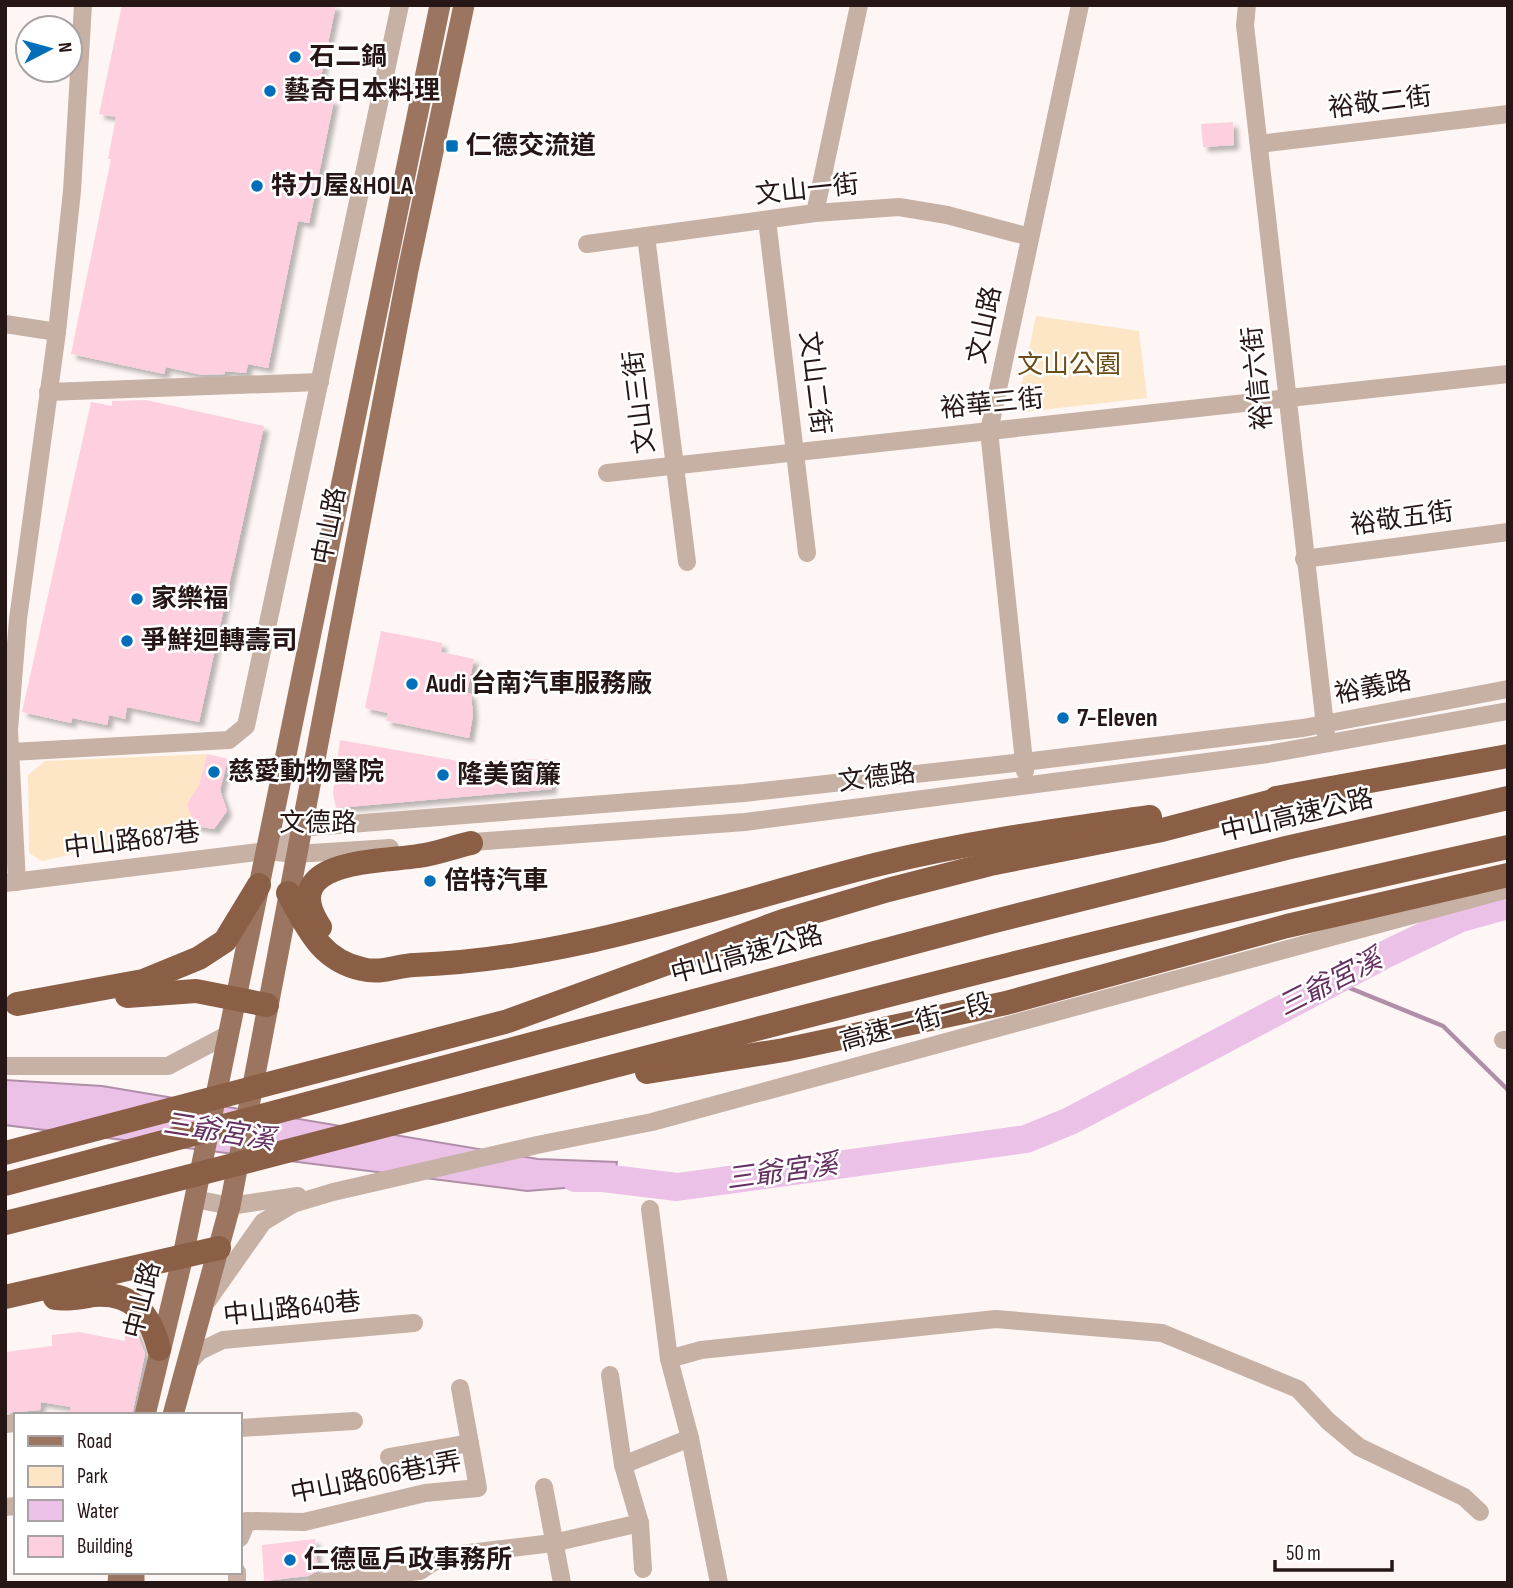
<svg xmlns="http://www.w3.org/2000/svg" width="1513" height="1588" font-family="'Sofia Sans Condensed','Noto Sans TC',sans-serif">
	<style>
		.green { fill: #fce6c5 }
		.water { fill: #ebc1e7; stroke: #b08ea8; stroke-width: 2 }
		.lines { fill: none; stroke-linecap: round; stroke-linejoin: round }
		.stream { stroke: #b08ea8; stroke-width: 4.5 }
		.river { stroke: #ebc1e7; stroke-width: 28 }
		.building { fill: #fdcfdf; filter: url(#shadow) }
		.minor { stroke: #c7b1a4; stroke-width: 18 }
		.major { stroke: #9b755f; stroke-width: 21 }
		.highway { stroke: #8b5f46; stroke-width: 24 }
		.poi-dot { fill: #006eb9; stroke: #fff; stroke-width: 2.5 }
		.labels { text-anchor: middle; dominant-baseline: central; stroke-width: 5; stroke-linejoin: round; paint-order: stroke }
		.poi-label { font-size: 26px; font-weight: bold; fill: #261716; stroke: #fff; text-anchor: start }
		.street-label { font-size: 26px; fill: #261716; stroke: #fff }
		.park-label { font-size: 26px; fill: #6a4c17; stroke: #fff }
		.water-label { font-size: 28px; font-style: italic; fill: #643161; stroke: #fff }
	</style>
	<defs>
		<filter id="shadow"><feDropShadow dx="5" dy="5" stdDeviation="2" flood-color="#0004"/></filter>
	</defs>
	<rect width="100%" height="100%" fill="#fef6f5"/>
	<g class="green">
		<path d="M1036 316 1139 331 1147 398 1024 412 1017 406Z"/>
		<path d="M207 754 199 785 187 804 195 826 42 861 29 853 28 775 45 761Z"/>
	</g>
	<path class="water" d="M5 1080 102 1086 538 1159 617 1162 614 1184 527 1191 5 1125Z"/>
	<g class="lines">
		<path class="stream" d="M1335 982 1443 1026 1508 1090"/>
		<path class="river" d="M575 1178H603L677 1187 1026 1139 1070 1121 1382 956 1461 918 1508 905"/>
	</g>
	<g class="building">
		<path d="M122 5H336L317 96 334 100 309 223 298 221 268 368 248 364 246 373 225 371V374L202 375 166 367 164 374 71 354 111 159H108L116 117 99 114Z"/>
		<path d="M1233 122 1234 145 1203 147 1201 124Z"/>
		<path d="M146 400 264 426 199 722 127 707 125 719 109 715 107 725 72 718 71 723 22 712 91 402 112 406V401Z"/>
		<path d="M381 631 442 643 441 652 474 659 467 693 471 694 473 715 469 738 386 721 388 713 365 708Z"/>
		<path d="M340 740 458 761 550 759 552 789 336 808 333 794Z"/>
		<path d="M207 754 228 759 220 790 227 811 214 829 195 826 187 804 199 785Z"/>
		<path d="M125 1328H135L145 1354 132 1415H69L71 1407 41 1402 40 1410 5 1413V1352L52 1346V1335L79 1332 125 1341Z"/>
		<path d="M315 1539 318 1571 308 1576 264 1581 262 1545Z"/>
	</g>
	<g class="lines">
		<g class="minor">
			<path d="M1247 5 1245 25 1326 734"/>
			<path d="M1259 144 1508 114"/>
			<path d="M815 213 859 5"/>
			<path d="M767 220 807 553"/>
			<path d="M646 236 687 562"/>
			<path d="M587 244 815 213 899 207 947 215 1030 237"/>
			<path d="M5 324 57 332"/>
			<path d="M48 392 320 382"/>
			<path d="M607 473 1508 374"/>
			<path d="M1304 559 1508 532"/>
			<path d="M11 752 229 740 246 726 400 5"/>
			<path d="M1025 771 989 431 1080 5"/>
			<path d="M460 843 745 822 1268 754 1508 711"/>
			<path d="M266 851 299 828 744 793 1024 762 1303 728 1508 689"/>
			<path d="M17 882 9 730 18 619 57 332 72 191 83 5"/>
			<path d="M5 883 266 851 296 854 390 848"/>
			<path d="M1503 1040H1508"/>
			<path d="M5 1066H168L227 1035"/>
			<path d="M195 1199 230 1206 298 1196"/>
			<path d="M650 1209 669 1359 690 1438 719 1583"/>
			<path d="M208 1300 263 1222 293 1204 333 1192 537 1145 652 1122 1508 889"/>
			<path d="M669 1359 701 1350 996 1319 1162 1333 1298 1389 1328 1421 1359 1447 1464 1497 1480 1512"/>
			<path d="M186 1365 200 1351 223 1340 414 1323"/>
			<path d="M610 1375 623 1465 640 1523 643 1569"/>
			<path d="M5 1424 16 1423"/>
			<path d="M240 1428 354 1421"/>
			<path d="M389 1457 470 1443"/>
			<path d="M623 1465 690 1438"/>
			<path d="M544 1487 562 1583"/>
			<path d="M5 1507 16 1506"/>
			<path d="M240 1538 247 1521 304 1522 425 1493 478 1488 460 1388"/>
			<path d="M237 1583V1572"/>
			<path d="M317 1583 420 1571 443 1556 553 1543 640 1523"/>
		</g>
		<g class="major">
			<path d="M145 1415 183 1256 440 5"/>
			<path d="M173 1415 230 1206 408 270 464 5"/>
			<path d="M118 1583 119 1572"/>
			<path d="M134 1583V1572"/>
		</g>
		<g class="highway">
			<path d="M1276 798 1508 756"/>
			<path d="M288 893C307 927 320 960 362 969 381 974 396 966 414 965 573 960 726 902 879 864 968 842 1059 830 1150 817"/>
			<path d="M320 927C275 859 381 862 418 856 436 854 453 847 471 843"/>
			<path d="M127 996 196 991 267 1005"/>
			<path d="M17 1004 143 981 199 958 225 941 259 885"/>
			<path d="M647 1072 784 1050 1006 1003 1287 926 1508 875"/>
			<path d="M5 1153 508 1021 783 921 888 890 990 864 1162 830 1292 796"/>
			<path d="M5 1184 991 922 1286 848 1508 798"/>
			<path d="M5 1223C506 1098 1003 957 1508 847"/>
			<path d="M5 1297 219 1248"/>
			<path d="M55 1298C68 1300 81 1297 94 1295 133 1292 150 1314 159 1349"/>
		</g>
	</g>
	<g class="poi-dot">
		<circle cx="295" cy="57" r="7"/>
		<circle cx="270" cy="91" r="7"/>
		<rect x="445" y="139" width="14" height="14" rx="3.5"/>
		<circle cx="257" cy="186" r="7"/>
		<circle cx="137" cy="599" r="7"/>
		<circle cx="127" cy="641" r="7"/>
		<circle cx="412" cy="684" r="7"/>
		<circle cx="1063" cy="718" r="7"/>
		<circle cx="214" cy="772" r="7"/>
		<circle cx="443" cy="775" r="7"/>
		<circle cx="430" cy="881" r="7"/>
		<circle cx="290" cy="1560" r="7"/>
	</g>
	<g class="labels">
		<g class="poi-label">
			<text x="309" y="57">石二鍋</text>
			<text x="284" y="91">藝奇日本料理</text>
			<text x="466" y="146">仁德交流道</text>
			<text x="271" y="186">特力屋&amp;HOLA</text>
			<text x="151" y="599">家樂福</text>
			<text x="141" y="641">爭鮮迴轉壽司</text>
			<text x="426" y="684">Audi 台南汽車服務廠</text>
			<text x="1077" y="718">7-Eleven</text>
			<text x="228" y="772">慈愛動物醫院</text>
			<text x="457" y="775">隆美窗簾</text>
			<text x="444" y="881">倍特汽車</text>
			<text x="304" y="1560">仁德區戶政事務所</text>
		</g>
		<g class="street-label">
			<text transform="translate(1380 103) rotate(-7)">裕敬二街</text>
			<text transform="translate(807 190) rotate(-6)">文山一街</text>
			<text transform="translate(985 325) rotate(-78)">文山路</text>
			<text transform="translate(1258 378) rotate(-96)">裕信六街</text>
			<text transform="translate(814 383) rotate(83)">文山二街</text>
			<text transform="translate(640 402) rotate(-97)">文山三街</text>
			<text transform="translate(992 404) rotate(-6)">裕華三街</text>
			<text transform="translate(1402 519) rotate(-8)">裕敬五街</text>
			<text transform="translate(330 526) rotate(-79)">中山路</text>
			<text transform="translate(1373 688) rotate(-11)">裕義路</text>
			<text transform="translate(877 778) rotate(-7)">文德路</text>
			<text transform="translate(1297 816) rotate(-13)">中山高速公路</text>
			<text x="318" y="823">文德路</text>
			<text transform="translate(132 841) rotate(-7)">中山路687巷</text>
			<text transform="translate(747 955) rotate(-15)">中山高速公路</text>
			<text transform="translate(916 1023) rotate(-15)">高速一街一段</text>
			<text transform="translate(143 1300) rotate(-76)">中山路</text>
			<text transform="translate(292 1309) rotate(-6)">中山路640巷</text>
			<text transform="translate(376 1478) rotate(-11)">中山路606巷1弄</text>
		</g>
		<g class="park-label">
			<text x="1069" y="365">文山公園</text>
		</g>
		<g class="water-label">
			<text transform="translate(1330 983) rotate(-27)">三爺宮溪</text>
			<text transform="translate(219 1132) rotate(9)">三爺宮溪</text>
			<text transform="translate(782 1172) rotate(-8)">三爺宮溪</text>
		</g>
	</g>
	<rect width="1513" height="1588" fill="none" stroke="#261716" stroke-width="14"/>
	<rect x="14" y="1413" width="228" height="161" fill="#ffffff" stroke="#a8a2a2" stroke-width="2"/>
	<rect x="28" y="1436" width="35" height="10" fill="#9b755f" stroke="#a8a2a2" stroke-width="2"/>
	<text x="77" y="1448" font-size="21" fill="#261716">Road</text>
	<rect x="28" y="1466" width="35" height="21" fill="#fce6c5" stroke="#a8a2a2" stroke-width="2"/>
	<text x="77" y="1483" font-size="21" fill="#261716">Park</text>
	<rect x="28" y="1500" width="35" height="21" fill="#ebc1e7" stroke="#a8a2a2" stroke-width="2"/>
	<text x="77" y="1518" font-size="21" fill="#261716">Water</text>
	<rect x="28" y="1536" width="35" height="21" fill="#fdcfdf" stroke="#a8a2a2" stroke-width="2"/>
	<text x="77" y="1553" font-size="21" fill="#261716">Building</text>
	<g transform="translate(49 49) rotate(84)"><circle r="33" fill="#ffffff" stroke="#a8a2a2" stroke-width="2"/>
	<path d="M0-5L12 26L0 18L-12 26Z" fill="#006eb9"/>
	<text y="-10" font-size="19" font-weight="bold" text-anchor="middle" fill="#261716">N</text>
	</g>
	<path d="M1275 1560v10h117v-10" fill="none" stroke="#261716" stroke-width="3.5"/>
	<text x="1286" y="1560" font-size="21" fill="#261716" stroke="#ffffff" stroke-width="5" paint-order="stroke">50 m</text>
</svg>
